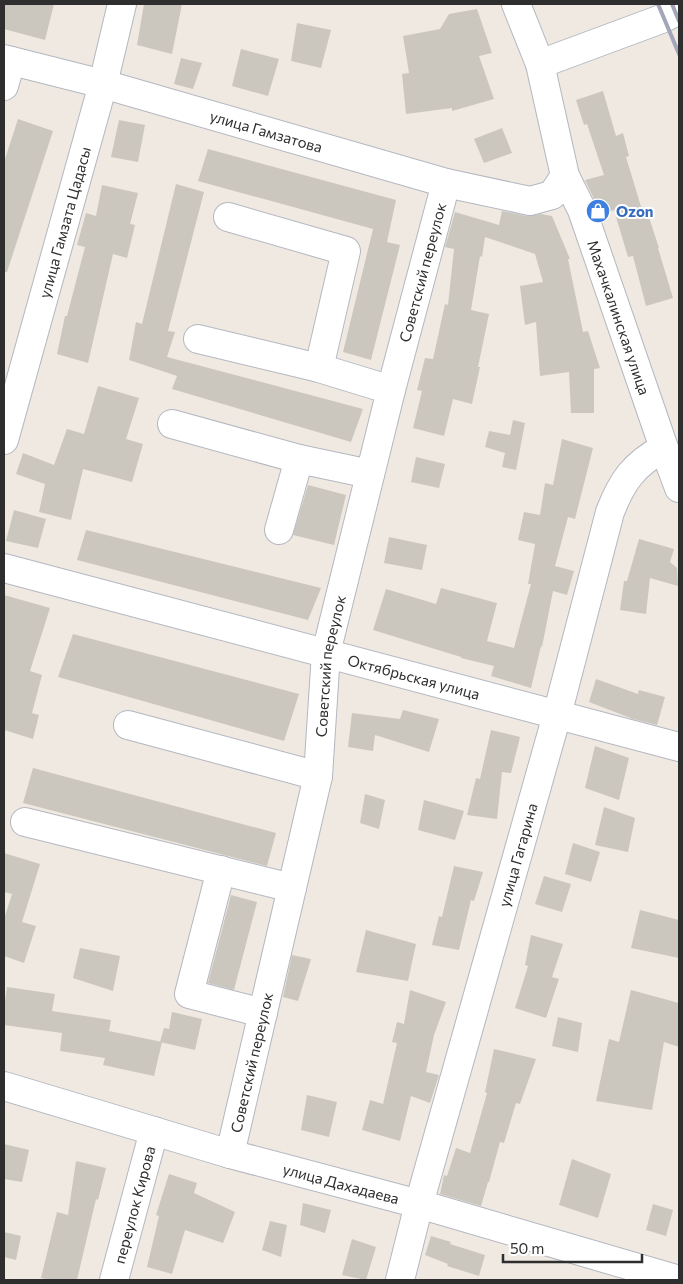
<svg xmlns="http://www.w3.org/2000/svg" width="683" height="1284" font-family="Commissioner,sans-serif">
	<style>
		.building { fill: #cbc7bf }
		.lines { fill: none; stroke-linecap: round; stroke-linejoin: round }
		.minor-casing { stroke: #b4b7c1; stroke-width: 30 }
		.minor { stroke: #fff; stroke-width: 28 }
		.rail { stroke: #a3a6b8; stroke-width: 4 }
		.labels { text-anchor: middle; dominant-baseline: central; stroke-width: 4; stroke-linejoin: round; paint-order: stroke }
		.street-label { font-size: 15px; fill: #2e2e2e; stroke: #fff }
		.shop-label { font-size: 15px; font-weight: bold; fill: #366cbe; stroke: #fff; text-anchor: start }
	</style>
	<rect width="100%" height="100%" fill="#efe9e1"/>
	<g class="building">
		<path d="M4 4H54L45 40 4 29Z"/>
		<path d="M144 4H182L172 54 137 45Z"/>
		<path d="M477 9 492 53 479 56 494 99 452 111V108L406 114 402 74 409 73 403 36 440 29 449 14Z"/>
		<path d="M297 23 331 30 321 68 291 61Z"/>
		<path d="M241 49 279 59 268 96 232 86Z"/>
		<path d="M181 58 202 63 193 89 174 84Z"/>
		<path d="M603 91 616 136 623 133 629 156 626 157 642 210 646 208 659 248H658L673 298 646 306 633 256 628 257 614 210 600 215 596 203 585 180 604 175 587 124 584 125 576 100Z"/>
		<path d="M18 119 53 131 7 272H4V162Z"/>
		<path d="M119 120 145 125 138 162 111 157Z"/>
		<path d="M502 128 512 153 484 163 474 139Z"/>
		<path d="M208 149 396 200 387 242 400 245 371 360 343 352 373 229 198 181Z"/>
		<path d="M176 184 204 192 168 331 175 332 167 357 363 409 351 442 172 389 177 376 129 360 136 322 142 324Z"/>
		<path d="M102 185 138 193 130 224 135 225 127 258 113 254 88 363 57 354 65 316H67L85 247 77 245 86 213 96 216Z"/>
		<path d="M502 211 527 216 541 214 552 216 570 259H568L583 332 588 331 600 368 594 369V413H571L569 372 540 376 536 322 525 325 520 286 543 282 535 254 485 237 482 257 480 256 471 310 489 314 478 367H480L472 404 453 399 444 436 413 428 422 391 417 390 425 358 433 359 445 304 448 305 454 249 445 247 455 212 499 225Z"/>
		<path d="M98 386 139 398 126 439 143 444 132 482 83 469 71 520 39 512 45 484 16 474 23 453 54 465 67 429 84 434Z"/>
		<path d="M513 420 525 423 516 470 502 467 505 453 485 447 489 431 510 435Z"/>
		<path d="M562 439 593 448 575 519 568 517 555 566 574 571 567 595 553 591 542 647 541 646 531 688 491 676 494 666 461 658V657L373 630 386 589 436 604 441 588 497 603 487 641 514 648 531 584H528L535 544 518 540 524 512 540 515 545 483 553 485Z"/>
		<path d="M416 457 445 464 439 488 411 482Z"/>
		<path d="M308 485 346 495 334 545 293 535Z"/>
		<path d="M14 510 46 519 38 548 6 541Z"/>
		<path d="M86 530 321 588 308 620 77 560Z"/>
		<path d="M389 537 427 545 422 570 384 563Z"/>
		<path d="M639 539 674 549 670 562 677 568 678 586 650 578 646 614 620 610 624 581H627Z"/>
		<path d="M4 595 50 608 30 671 42 675 32 713 39 715 33 739 4 730Z"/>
		<path d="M73 634 299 694 284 741 58 677Z"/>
		<path d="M596 679 638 694 639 690 665 697 657 725 633 719 589 702Z"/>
		<path d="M403 710 439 719 429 752 375 735 373 751 348 747 352 713 400 719Z"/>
		<path d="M491 730 520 737 511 773 502 772 497 819 467 815 476 778 480 779Z"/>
		<path d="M595 746 629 758 619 800 585 788Z"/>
		<path d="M33 768 276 833 267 866 23 803Z"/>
		<path d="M365 794 385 800 379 829 360 823Z"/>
		<path d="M424 800 464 811 455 840 418 830Z"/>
		<path d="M604 807 635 818 628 852 595 845Z"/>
		<path d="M573 843 600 852 591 882 565 874Z"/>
		<path d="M4 853 40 864 22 922 36 926 24 963 4 956V919L12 894 4 892Z"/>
		<path d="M454 866 483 872 474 901 471 900 459 950 432 945 439 916 442 917Z"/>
		<path d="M544 876 571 884 562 912 535 904Z"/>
		<path d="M231 895 257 902 234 990 208 983Z"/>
		<path d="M640 910 679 920V958L631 948Z"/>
		<path d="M366 930 416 944 408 981 356 972Z"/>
		<path d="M531 935 563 944 552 977 559 979 546 1018 515 1008 528 966 525 965Z"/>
		<path d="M80 948 120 956 113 991 73 978Z"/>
		<path d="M292 955 311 959 298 1001 283 997Z"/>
		<path d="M7 987 55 994 52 1011 111 1020 109 1031 162 1042 154 1076 103 1065 105 1058 60 1051 62 1033 4 1025V1008Z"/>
		<path d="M410 990 446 1002 434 1035 426 1072 439 1075 430 1103 411 1096 400 1141 362 1130 370 1100 383 1104 397 1043 392 1042 397 1022 404 1024Z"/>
		<path d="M631 990 679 1003V1047L664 1042 652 1110 596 1101 609 1039 619 1042Z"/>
		<path d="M172 1012 202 1019 195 1050 160 1042 164 1028 169 1029Z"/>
		<path d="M558 1017 582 1023 578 1052 552 1046Z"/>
		<path d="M494 1049 536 1059 520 1104 516 1103 504 1143 500 1142 489 1182H488L481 1206 440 1194 444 1175 447 1176 456 1148 470 1153 487 1093 485 1092Z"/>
		<path d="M307 1095 337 1102 329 1137 301 1130Z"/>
		<path d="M4 1144 29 1150 22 1182 4 1179Z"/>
		<path d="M572 1159 611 1174 598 1218 559 1205Z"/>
		<path d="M76 1161 106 1168 98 1200 96 1199 77 1280H52L41 1278 57 1212 68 1215Z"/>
		<path d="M169 1174 197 1183 194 1193 235 1212 223 1243 185 1230 172 1274 147 1267 159 1216 156 1215Z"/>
		<path d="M303 1203 331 1210 325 1233 300 1225Z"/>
		<path d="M653 1204 673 1210 666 1236 646 1230Z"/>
		<path d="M270 1221 287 1225 281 1257 262 1250Z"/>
		<path d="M4 1232 21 1236 16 1260 4 1257Z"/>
		<path d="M431 1236 451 1242 450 1244 485 1255 479 1276 447 1266 448 1264 425 1255Z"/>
		<path d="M352 1239 376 1247 366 1280 342 1275Z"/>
	</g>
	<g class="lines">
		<g class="minor-casing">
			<g id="minor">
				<path id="s1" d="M516 4 540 64 565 176 582 210 664 448 679 488"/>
				<path id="s2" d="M4 59 103 84 446 183 530 201 552 195 565 176"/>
				<path d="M540 64 664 18 679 10"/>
				<path d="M4 86 11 61"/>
				<path d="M228 217 346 251 319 368"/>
				<path d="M198 339 319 368 391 390"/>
				<path d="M172 424 299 459 370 474"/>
				<path id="s3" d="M4 440 103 84 122 4"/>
				<path d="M279 530 299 459"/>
				<path id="s4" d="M4 568 679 747"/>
				<path d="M128 725 318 776"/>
				<path d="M25 822 292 888"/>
				<path d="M221 870 189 994 263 1013"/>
				<path id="s5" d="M4 1086 230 1154 419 1204 679 1280"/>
				<path id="s6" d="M230 1154 318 776 326 653 391 390 446 183"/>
				<path id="s7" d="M114 1280 154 1131"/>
				<path id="s8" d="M400 1280 419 1204 557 715 610 512C622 481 634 464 664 448"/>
			</g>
		</g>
		<use href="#minor" class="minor"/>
		<g class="rail">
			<path d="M658 4 679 54"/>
			<path d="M672 4 679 21"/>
		</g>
	</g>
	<defs>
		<g id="shop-disc" transform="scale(1.25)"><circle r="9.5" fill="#3f7fe0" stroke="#fff"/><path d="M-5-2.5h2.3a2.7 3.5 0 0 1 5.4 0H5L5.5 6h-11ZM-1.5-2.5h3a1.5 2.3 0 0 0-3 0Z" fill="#fff"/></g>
	</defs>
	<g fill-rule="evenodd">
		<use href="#shop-disc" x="598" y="211"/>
	</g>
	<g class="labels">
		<g class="street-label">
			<text stroke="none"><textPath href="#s2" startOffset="272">улица Гамзатова</textPath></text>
			<text stroke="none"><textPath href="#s3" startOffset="226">улица Гамзата Цадасы</textPath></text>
			<text stroke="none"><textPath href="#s6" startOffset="904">Советский переулок</textPath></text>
			<text stroke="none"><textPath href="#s1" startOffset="331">Махачкалинская улица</textPath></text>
			<text stroke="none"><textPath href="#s6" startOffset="499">Советский переулок</textPath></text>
			<text stroke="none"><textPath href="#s4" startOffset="424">Октябрьская улица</textPath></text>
			<text stroke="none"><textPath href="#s8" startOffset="441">улица Гагарина</textPath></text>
			<text stroke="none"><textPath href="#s6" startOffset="94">Советский переулок</textPath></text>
			<text stroke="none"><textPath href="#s5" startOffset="351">улица Дахадаева</textPath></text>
			<text stroke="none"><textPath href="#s7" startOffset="78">переулок Кирова</textPath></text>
		</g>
		<g class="shop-label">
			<text x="616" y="211">Ozon</text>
		</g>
	</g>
	<rect width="683" height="1284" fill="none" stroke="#2e2e2e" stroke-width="10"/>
	<path d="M503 1254v8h139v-8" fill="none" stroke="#2e2e2e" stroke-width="2.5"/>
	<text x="510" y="1254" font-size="15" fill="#2e2e2e" stroke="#ffffff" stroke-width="4" paint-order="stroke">50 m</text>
</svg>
